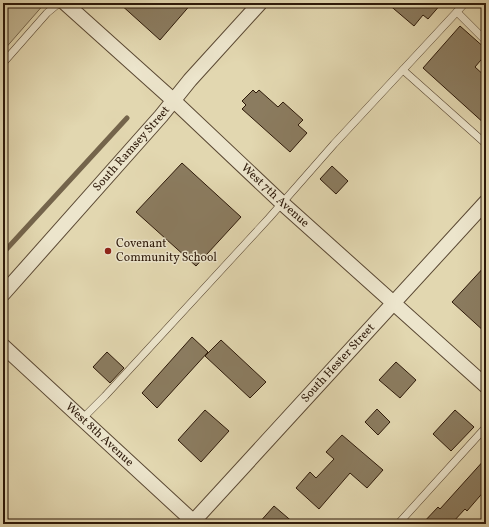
<svg xmlns="http://www.w3.org/2000/svg" width="489" height="527" font-family="Vollkorn,serif">
	<style>
		.green { fill: #c3b794; stroke: #78684e }
		.lines { fill: none; stroke-linecap: round; stroke-linejoin: round }
		.stream { stroke: #74644b; stroke-width: 5 }
		.building { fill: #8b7c60; stroke: #2d1909 }
		.service-casing { stroke: #5a4833; stroke-width: 8 }
		.minor-casing { stroke: #5a4833; stroke-width: 16 }
		.service { stroke: #ece5cc; stroke-width: 7 }
		.minor { stroke: #ece5cc; stroke-width: 14 }
		.poi-dot { fill: #8f2418; stroke: #ece5cc; stroke-width: 1.5 }
		.labels { text-anchor: middle; dominant-baseline: central; stroke-width: 3; stroke-linejoin: round; paint-order: stroke }
		.street-label { font-size: 12px; fill: #2d1909; stroke: #ece5cc }
		.poi-label { font-size: 12px; fill: #2d1909; stroke: #ece5cc; text-anchor: start }
	</style>
	<rect width="100%" height="100%" fill="#e2d7b0"/>
	<filter id="stains"><feTurbulence type="fractalNoise" baseFrequency=".005" numOctaves="4"/><feColorMatrix values="0 0 0 0 .2 0 0 0 0 .09 0 0 0 0 .02 0 0 0 .5 -.17"/></filter>
	<radialGradient id="worn" r=".72"><stop offset=".6" stop-color="#630" stop-opacity="0"/><stop offset="1" stop-color="#630" stop-opacity=".3"/></radialGradient>
	<path class="green" d="M3 3H45L3 51Z"/>
	<g class="lines">
		<path class="stream" d="M3 253 127 118"/>
	</g>
	<g class="building">
		<path d="M119 3H192L160 40Z"/>
		<path d="M387 3H442L428 19 423 15 414 26Z"/>
		<path d="M460 26 486 49V54L475 67 486 77V125L423 68Z"/>
		<path d="M253 90 256 93 259 90 278 107 283 102 303 120 298 125 307 133 290 152 242 109 246 105 242 101Z"/>
		<path d="M182 163 241 217 196 266 136 212Z"/>
		<path d="M332 166 348 181 336 194 320 179Z"/>
		<path d="M486 265V333L452 302Z"/>
		<path d="M192 337 208 352 157 408 142 393Z"/>
		<path d="M221 340 266 382 250 398 205 356Z"/>
		<path d="M107 352 124 368 110 383 93 367Z"/>
		<path d="M396 362 416 380 400 398 379 380Z"/>
		<path d="M377 409 390 422 378 435 365 422Z"/>
		<path d="M205 410 229 431 201 462 178 440Z"/>
		<path d="M455 410 474 427 451 451 433 434Z"/>
		<path d="M342 435 383 470 367 488 350 473 319 509 296 488 310 472 316 478 334 459 326 452Z"/>
		<path d="M486 458V489L467 511 465 509 453 522 456 524H422L438 507 440 509Z"/>
		<path d="M274 506 295 524H258Z"/>
	</g>
	<g class="lines">
		<g class="service-casing">
			<g id="service">
				<path d="M457 12 486 41"/>
				<path d="M3 63 47 13 59 3"/>
				<path d="M403 70 486 144"/>
				<path d="M82 419 105 396 269 218 334 144 465 3"/>
				<path d="M398 524 486 427"/>
			</g>
		</g>
		<g class="minor-casing">
			<g id="minor">
				<path id="s1" d="M65 3 173 100 282 203 486 386"/>
				<path id="s2" d="M3 294 161 116 190 80 260 3"/>
				<path id="s3" d="M3 346 196 524"/>
				<path id="s4" d="M191 524 486 202"/>
			</g>
		</g>
		<use href="#service" class="service"/>
		<use href="#minor" class="minor"/>
	</g>
	<circle class="poi-dot" cx="108" cy="251" r="4"/>
	<g class="labels">
		<g class="street-label">
			<text stroke="none"><textPath href="#s2" startOffset="194">South Ramsey Street</textPath></text>
			<text stroke="none"><textPath href="#s1" startOffset="285">West 7th Avenue</textPath></text>
			<text stroke="none"><textPath href="#s4" startOffset="218">South Hester Street</textPath></text>
			<text stroke="none"><textPath href="#s3" startOffset="131">West 8th Avenue</textPath></text>
		</g>
		<g class="poi-label">
			<text x="116" y="244">Covenant<tspan x="116" dy="14">Community School</tspan></text>
		</g>
	</g>
	<rect width="489" height="527" fill="none" stroke="#e2d7b0" stroke-width="16"/>
	<rect x="4" y="4" width="481" height="519" fill="none" stroke="#2d1909" stroke-width="2"/>
	<rect x="8" y="8" width="473" height="511" fill="none" stroke="#2d1909"/>
	<rect width="100%" height="100%" filter="url(#stains)"/>
	<rect width="100%" height="100%" fill="url(#worn)"/>
</svg>
